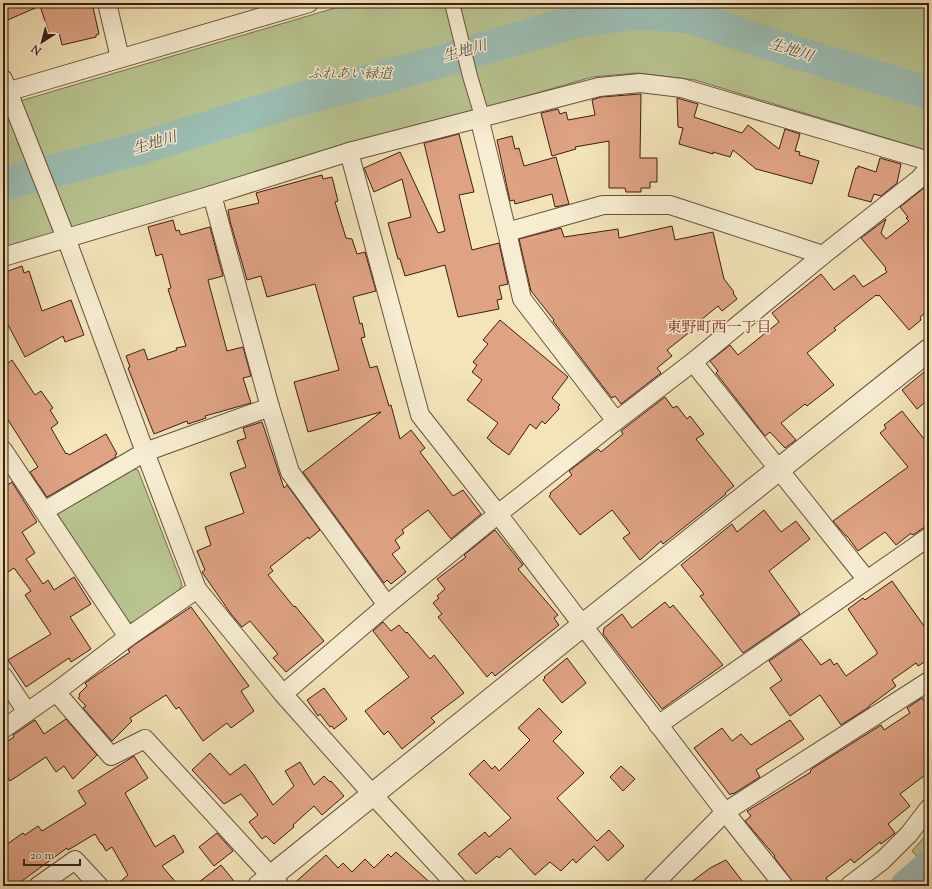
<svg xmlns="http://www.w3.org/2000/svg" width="932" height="889" font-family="'Sorts Mill Goudy','Noto Serif JP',serif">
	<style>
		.green { fill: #b8c591; stroke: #797252 }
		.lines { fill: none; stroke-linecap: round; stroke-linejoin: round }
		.river { stroke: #9cbeb4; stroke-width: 33 }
		.building { fill: #dfa384; stroke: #3a1f13 }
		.pedestrian-casing { stroke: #68503c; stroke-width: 16 }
		.minor-casing { stroke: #68503c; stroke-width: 20 }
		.tertiary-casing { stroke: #68503c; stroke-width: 24 }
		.pedestrian { stroke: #f7edd2; stroke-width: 14 }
		.minor { stroke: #f7edd2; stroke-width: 18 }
		.tertiary { stroke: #f7edd2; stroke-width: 22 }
		.labels { text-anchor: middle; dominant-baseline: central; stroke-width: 3; stroke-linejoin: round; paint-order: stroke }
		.park-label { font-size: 14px; font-style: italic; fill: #605139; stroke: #f7edd2 }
		.water-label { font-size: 15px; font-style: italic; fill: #574f43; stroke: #f7edd2 }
		.neighbourhood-label { font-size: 15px; fill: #7a1f14; stroke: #f7edd2 }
	</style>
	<rect width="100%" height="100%" fill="#f3e4b9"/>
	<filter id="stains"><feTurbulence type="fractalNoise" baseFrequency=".005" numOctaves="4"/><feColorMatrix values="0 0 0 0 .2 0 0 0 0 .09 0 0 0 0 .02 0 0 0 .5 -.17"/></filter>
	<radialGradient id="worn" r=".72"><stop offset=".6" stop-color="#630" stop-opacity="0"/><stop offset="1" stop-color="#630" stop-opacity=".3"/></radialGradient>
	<g class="green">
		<path d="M352 3H911L929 8V151L695 80 637 73 592 77 3 248V106Z"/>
		<path d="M130 468 138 470 182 584 179 592 136 623 127 622 57 517 59 509Z"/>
		<path d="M929 832V869L912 851Z"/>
	</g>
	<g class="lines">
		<g class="river">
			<path d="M3 184 141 148 287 103 393 75 581 20 638 13 691 17 798 53 929 93"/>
			<path d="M907 886 929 867"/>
		</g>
	</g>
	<g class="building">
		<path d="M3 3H92L99 34 96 35V37L62 45 59 32 50 36 40 6 3 22Z"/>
		<path d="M641 94 640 158H657V182H650V188H641V192H626L625 188H609V141L575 147 576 149 552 156 541 113 558 109 560 114 566 112 568 120 595 115 592 100 601 97Z"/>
		<path d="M677 98 698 104 694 117 742 133 748 125 779 149 785 129 800 134 795 151 800 152 799 155 819 161 812 184 756 169 733 150 730 157 713 152V154L679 144 683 128 678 127Z"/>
		<path d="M459 134 474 192 459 195 472 250 499 243 508 284 499 286 502 299 497 300 499 309 458 317 445 265 405 276 400 259H398L388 223 411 217 402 179 374 192 364 168 400 152 438 233 445 231 424 143Z"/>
		<path d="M512 136 515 149 519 148 524 166 556 157 569 204 555 207 552 194 515 204 514 200 510 201 497 140Z"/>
		<path d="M880 158 901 164 897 183 881 196 874 194 871 202 848 196 856 168H858V166L876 172Z"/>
		<path d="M322 175 323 179 332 177 338 201 335 202 346 238 352 239 357 254 365 252 376 291 353 297 360 324 362 323 365 337 361 338 370 368 377 366 389 406 391 405 400 439 411 430 425 448 420 452 453 496 463 490 481 514 451 539 428 510 402 530 404 533 395 540 400 548 392 554 406 572 391 584 387 580 384 583 303 472 381 412 308 432 294 382 339 370 315 284 267 297 261 276 247 280 230 221 228 210 259 203 256 193Z"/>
		<path d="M929 184V310L920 317 921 320 909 330 879 295 877 296 876 295 834 328 836 330 807 353 834 385 807 406 805 404 781 423 796 440 785 448 770 432 765 436 716 373 718 371 710 361 730 345 738 355 779 322 772 313 821 274 834 290 854 275 863 287 887 272 885 269 886 268 861 238 886 219 881 233 886 239 909 221 906 218 908 217 900 207Z"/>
		<path d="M173 220 176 231 179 230 181 235 210 227 223 276 208 280 227 351 243 347 251 376 243 378 251 403 205 416 206 418 188 424 187 421 154 434 128 368 130 367 126 356 144 349 148 360 177 350 176 348 186 346 168 289 171 288 162 254 156 256 148 227Z"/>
		<path d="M672 226 675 240 713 232 724 279 734 292 733 293 737 299 722 311 718 306 689 330 691 331 667 350 672 356 657 368 661 373 621 404 615 396 612 398 604 388 553 321 554 320 531 291 519 239 561 228 564 237 618 229 619 238Z"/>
		<path d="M22 266 24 273 29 271 42 311 71 300 84 335 65 342 63 336 25 357 6 321H3V273Z"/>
		<path d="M500 320 568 377 552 398 560 405 558 407 559 409 545 424 542 421 536 429 530 424 509 455 491 442V441L487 438 498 423 467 400 482 380 472 372 477 365 473 362 488 344 483 340Z"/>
		<path d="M12 360 35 395 41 391 53 408 50 410 58 423 51 428 66 454 67 453 69 455 106 434 117 454 115 455 116 457 47 497 30 472 38 467 3 412V367Z"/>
		<path d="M929 368V399L917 409 902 390Z"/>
		<path d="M665 397 673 408 677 406 687 419 690 416 704 434 696 439 734 486 725 493 726 494 663 544 661 541 640 560 623 538 630 533 612 510 580 535 549 496 551 494 550 493 572 475 569 471 598 449 601 452 623 434 621 431Z"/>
		<path d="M902 411 929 445V527L923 528 913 535 912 534H910L896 545 885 532 858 551 847 536H846L833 521 908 467 880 433 886 428 884 425Z"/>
		<path d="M262 422 284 488 287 485 320 530 309 539 308 537 270 567 273 571 268 575 294 607 295 606 324 641 286 672 273 658 278 654 250 621 242 627 231 614 202 572 205 570 197 551 211 545 205 527 244 513 230 473 246 467 237 441 246 438 243 428Z"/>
		<path d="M12 482 37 522 22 532 35 553 26 559 43 584 48 580 54 590 74 577 91 604 70 617 91 649 71 662 69 658 26 687 8 660 51 634 25 595 31 591 14 568 8 572 3 564V488Z"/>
		<path d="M764 510 781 532 796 521 810 539 769 571 800 614 743 653 700 596 704 594 681 565 732 524 737 532Z"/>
		<path d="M495 530 523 565 518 569 558 615 554 618 559 625 495 676 492 672 487 677 438 617 442 614 433 603 439 598 437 596 445 589 437 579 466 557 464 555Z"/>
		<path d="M892 581 929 633V659L918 666 916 663 892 680 896 686 869 706V707L841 725 820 695 790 716 770 688 782 680 769 661 801 639 821 665 830 659 834 665 837 663 846 676 877 654V652L848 609 863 598 865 600Z"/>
		<path d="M665 602 670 608 673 605 723 665 662 709 603 634 604 628 622 614 632 628Z"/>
		<path d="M191 607 249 686 241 691 254 711 231 728 227 723 203 741 179 707 176 709 166 695 130 718 132 721 112 741 83 708 86 706 78 698 80 696 79 694 87 686 85 683 130 652 128 650 134 645Z"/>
		<path d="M383 622 391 631 399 625 406 633 407 632 430 659 434 655 464 693 431 718 435 722 402 749 388 731 384 735 365 711 409 677 373 631Z"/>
		<path d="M567 658 586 683 562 703 543 680 545 678 544 677Z"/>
		<path d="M324 688 347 719 334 729 332 726 330 727 320 714 318 716 307 700Z"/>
		<path d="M922 698 929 707V772L900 794 910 806 888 824 895 833 881 844 880 842 854 863 851 859 826 878 832 886H796L774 857 775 856 745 821 751 816 747 811 811 772 810 771 813 768 881 725 884 730 910 713 907 708Z"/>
		<path d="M539 708 562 732 553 741 584 773 557 798 597 841 609 830 624 846 608 861 594 846 576 863 573 859 561 871 550 862 535 875 510 848 499 858 497 856 476 874 458 854 485 832 489 837 511 818 469 774 484 760 492 769 495 766 499 771 530 740 518 728Z"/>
		<path d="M66 719 97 755 73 779 64 766 56 772 46 757 10 781 3 770V744L14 737 13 735 35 720 44 734Z"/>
		<path d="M790 720 804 739 756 770 760 777 733 794 732 793 730 795 694 748 722 728 732 741 741 734 751 745Z"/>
		<path d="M210 753 230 775 245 764 253 774 273 805 294 786 285 771 300 762 314 785 324 776 330 782 331 781 344 796 322 815 314 806 293 825 294 827 274 844 266 836 262 839 249 822 258 815 241 794 224 804 192 770Z"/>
		<path d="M134 756 148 778 125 793 155 847 174 835 184 852 162 866 179 886H115L128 875 112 847 106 851 102 844H101L95 834 68 850 67 848 15 886H3V847L23 833 25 835 38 826 42 831 86 804 78 791Z"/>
		<path d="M621 766 635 779 623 791 610 777Z"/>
		<path d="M217 833 233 851 214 866 199 847Z"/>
		<path d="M396 852 434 886H291L326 855 338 868 343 863 352 872 365 859 374 868 388 854 391 857Z"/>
		<path d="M726 860 746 886H686L710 868Z"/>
		<path d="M221 865 238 886H194Z"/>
	</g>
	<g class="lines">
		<g class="pedestrian-casing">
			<path id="pedestrian" d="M452 3 470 76 482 116"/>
		</g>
		<g class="minor-casing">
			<g id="minor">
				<path d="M107 3 120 58"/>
				<path d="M3 79 66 238 145 452 197 589 283 694 373 795 457 886"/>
				<path d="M3 93 309 3"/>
				<path d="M479 117 507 232 522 299 616 421"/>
				<path d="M349 152 420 415 498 514 725 812 784 886"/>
				<path d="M212 195 270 407 290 472 387 605"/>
				<path d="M507 232 603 205H670L823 255"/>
				<path d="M3 257 212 195 349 152 599 87 640 83 682 88 929 161"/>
				<path d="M693 362 867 580"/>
				<path d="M3 450 128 637"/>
				<path d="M44 511 145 452 270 407"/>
				<path d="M3 676 27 712"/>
				<path d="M56 692 111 756 145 739 280 886"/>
				<path d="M283 694 387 605 498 514 616 421 693 362 823 255 919 179 929 168"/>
				<path d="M658 725 929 537"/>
				<path d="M3 729 56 692 128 637 197 589"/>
				<path d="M38 886 75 860 99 886"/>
				<path d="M652 886 725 812 929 681"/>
				<path d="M849 886 883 860 909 834 929 808"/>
			</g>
		</g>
		<g class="tertiary-casing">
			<path id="tertiary" d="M259 886 583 625 929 350"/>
		</g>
		<use href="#pedestrian" class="pedestrian"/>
		<use href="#minor" class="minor"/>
		<use href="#tertiary" class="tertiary"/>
	</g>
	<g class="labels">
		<g class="park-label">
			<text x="350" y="75">ふれあい緑道</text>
		</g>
		<g class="water-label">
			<text transform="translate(791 51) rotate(18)">生地川</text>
			<text transform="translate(465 52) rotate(-16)">生地川</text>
			<text transform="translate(155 144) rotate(-17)">生地川</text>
		</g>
		<g class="neighbourhood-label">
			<text x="719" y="328">東野町西一丁目</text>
		</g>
	</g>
	<rect width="932" height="889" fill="none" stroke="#f3e4b9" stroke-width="16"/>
	<rect x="4" y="4" width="924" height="881" fill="none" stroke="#3a1f13" stroke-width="2"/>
	<rect x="8" y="8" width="916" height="873" fill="none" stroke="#3a1f13"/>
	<g transform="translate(42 42) rotate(216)" stroke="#f7edd2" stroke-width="3" paint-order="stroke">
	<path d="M0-3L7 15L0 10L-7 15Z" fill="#3a1f13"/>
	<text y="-6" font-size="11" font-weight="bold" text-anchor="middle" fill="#3a1f13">N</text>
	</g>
	<path d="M24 859v6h56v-6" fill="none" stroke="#3a1f13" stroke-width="2"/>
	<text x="30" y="859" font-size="12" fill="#3a1f13" stroke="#f7edd2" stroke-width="3" paint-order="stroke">20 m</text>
	<rect width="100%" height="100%" filter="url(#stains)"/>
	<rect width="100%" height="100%" fill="url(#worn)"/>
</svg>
